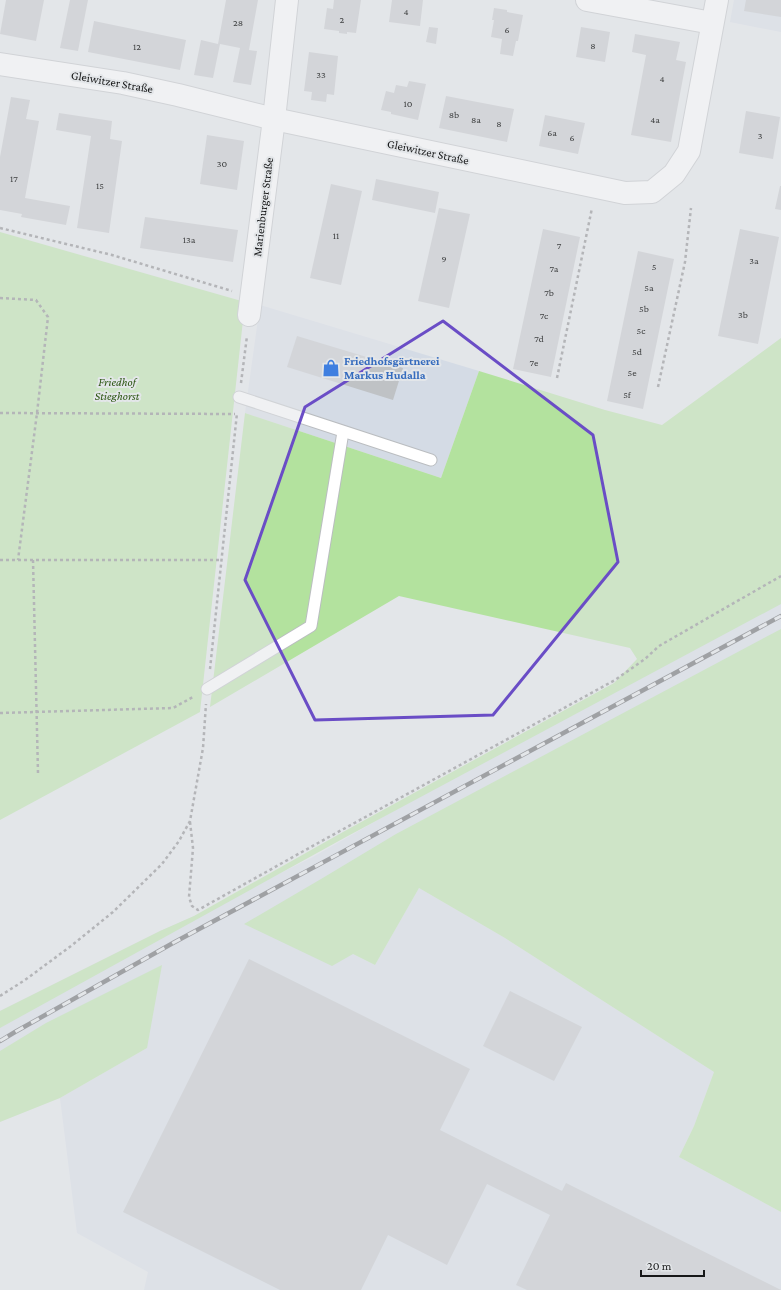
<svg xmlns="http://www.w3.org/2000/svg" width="781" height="1290" font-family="'Crimson Pro',serif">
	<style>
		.built { fill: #d4dbe5 }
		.green { fill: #b3e29e }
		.building { fill: #bfc2c5 }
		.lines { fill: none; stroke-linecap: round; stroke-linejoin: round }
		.lane-casing { stroke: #babdc0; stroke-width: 13 }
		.street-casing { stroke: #babdc0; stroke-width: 24 }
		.path { stroke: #7a7b7d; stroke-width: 2.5; stroke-dasharray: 3 3; stroke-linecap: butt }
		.lane { stroke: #fff; stroke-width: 11 }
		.street { stroke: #fff; stroke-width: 22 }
		.rail-casing { stroke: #4c4e50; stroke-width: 4.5 }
		.rail { stroke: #e3e6e9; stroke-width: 3; stroke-dasharray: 9; stroke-linecap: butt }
		.marked { fill: none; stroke: #6a4dc6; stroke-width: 3; stroke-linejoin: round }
		.labels { text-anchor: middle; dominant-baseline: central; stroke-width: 4; stroke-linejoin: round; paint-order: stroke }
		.number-label { font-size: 10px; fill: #404243 }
		.street-label { font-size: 12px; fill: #161718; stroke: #e3e6e9 }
		.shop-label { font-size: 12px; font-weight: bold; fill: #366cbe; stroke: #e3e6e9; text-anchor: start }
		.park-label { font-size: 12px; font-style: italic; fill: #2b5511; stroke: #e3e6e9 }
	</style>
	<rect width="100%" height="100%" fill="#e3e6e9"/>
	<g class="built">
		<path d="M734 0H781V32L730 22Z"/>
		<path d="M260 305 479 371 441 478 245 413Z"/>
		<path d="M781 587V650L390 845 353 954 375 965 419 888 505 938 714 1072 694 1126 679 1157 781 1212V1290H144L148 1272 77 1233 60 1098 147 1048 0 1077V1011L160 931 194 916 313 857 641 670Z"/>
	</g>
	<g class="green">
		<path d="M0 232 245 302 200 712 0 820Z"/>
		<path d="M781 338V604L346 837 0 1028V1011L160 931 194 916 343 832 614 683 637 659 630 648 399 596 210 707 245 413 441 478 479 371 605 410 662 425Z"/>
		<path d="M781 629V1212L679 1157 694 1126 714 1072 505 938 419 888 375 965 353 954 332 966 244 924 321 879 396 834Z"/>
		<path d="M162 965 147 1048 60 1098 0 1122V1051L46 1023Z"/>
	</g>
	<g class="building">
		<path d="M6 0H44L36 41 0 34Z"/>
		<path d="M70 0H88L78 51 60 48Z"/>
		<path d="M226 0H258L249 50 257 51 251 85 233 82 240 48 220 44 213 78 194 75 201 40 218 44Z"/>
		<path d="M334 0H361L356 33 347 32V34L339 33V31L324 29 327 8 333 9Z"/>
		<path d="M392 0H423L420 26 389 22Z"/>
		<path d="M746 0H781V17L744 11Z"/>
		<path d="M494 8 507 10V12L523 15 518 41H516L513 56 500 54 502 39 491 37 494 20H492Z"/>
		<path d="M94 21 186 40 180 70 88 52Z"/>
		<path d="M429 27 438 28 436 44 426 42Z"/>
		<path d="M581 27 610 32 605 62 576 57Z"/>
		<path d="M635 34 680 42 676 60 686 62 671 142 631 135 646 55 632 52Z"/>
		<path d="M309 52 338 56 334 95 327 94 326 102 311 100 312 92 304 91Z"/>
		<path d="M409 81 426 84 418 120 391 114V112L381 110 386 91 394 93 396 85 407 87Z"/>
		<path d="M446 96 514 109 507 142 439 128Z"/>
		<path d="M11 97 30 100 26 119 39 121 25 198 70 206 66 225 21 217 22 214 0 210V157Z"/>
		<path d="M746 111 780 117 773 159 739 153Z"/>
		<path d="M59 113 112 121 110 139 122 141 109 233 77 228 91 136 56 130Z"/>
		<path d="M545 115 585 123 578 154 539 146Z"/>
		<path d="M207 135 244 141 237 190 200 184Z"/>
		<path d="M376 179 439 192 435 213 372 200Z"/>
		<path d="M331 184 362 191 341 285 310 278Z"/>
		<path d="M780 186H781V210L775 209Z"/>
		<path d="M439 208 470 214 449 308 418 301Z"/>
		<path d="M145 217 238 230 233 262 140 248Z"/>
		<path d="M543 229 580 237 551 377 513 369Z"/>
		<path d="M740 229 779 237 758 344 718 336Z"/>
		<path d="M638 251 674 259 643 409 607 401Z"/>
		<path d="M297 336 403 368 393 400 287 367Z"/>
		<path d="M249 959 470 1069 440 1130 562 1191 566 1183 781 1290H527L516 1285 550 1215 487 1184 447 1265 388 1235 361 1290H280L123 1212Z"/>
		<path d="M510 991 582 1027 554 1081 483 1046Z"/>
	</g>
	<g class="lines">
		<g class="lane-casing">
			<g id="lane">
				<path d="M239 397 431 460"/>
				<path d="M207 689 311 626 343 432"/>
			</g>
		</g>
		<g class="street-casing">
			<g id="street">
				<path d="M587 0 712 23"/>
				<path d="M0 64 123 83 178 95 274 119 625 193 652 192 674 174 689 151 717 0"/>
				<path d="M249 315 274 119 287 0"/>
			</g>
		</g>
		<g class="path">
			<path d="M0 228 112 255 232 291"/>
			<path d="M0 298 36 300 48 317 37 413 18 560"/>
			<path d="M557 378 592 208"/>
			<path d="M241 383 247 336"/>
			<path d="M658 387 685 262 691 208"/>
			<path d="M0 413 235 414"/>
			<path d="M0 560H222"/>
			<path d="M33 560 38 773"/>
			<path d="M210 669 237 413"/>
			<path d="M0 713 173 708 193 697"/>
			<path d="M190 822 193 848 189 897 192 906 198 910 318 843 615 680 645 659 659 646 781 576"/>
			<path d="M0 996 25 980 71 946 113 912 162 864 179 841 190 821 203 748 206 704"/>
		</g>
		<use href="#lane" class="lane"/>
		<use href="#street" class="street"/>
		<g class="rail-casing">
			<path id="rail" d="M0 1041 15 1032 173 943 781 616"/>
		</g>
		<use href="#rail" class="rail"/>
	</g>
	<path d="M0 0H781V1290H0ZM443 321 593 435 618 562 493 715 315 720 245 580 305 407Z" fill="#e3e6e9" fill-opacity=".55" fill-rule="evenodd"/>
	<path class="marked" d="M443 321 593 435 618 562 493 715 315 720 245 580 305 407Z"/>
	<defs>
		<g id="shop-bare" transform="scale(1.38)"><path d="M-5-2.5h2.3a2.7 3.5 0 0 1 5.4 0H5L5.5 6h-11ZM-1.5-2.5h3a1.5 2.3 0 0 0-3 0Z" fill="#3f7fe0" stroke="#e3e6e9" stroke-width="2.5" paint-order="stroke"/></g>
	</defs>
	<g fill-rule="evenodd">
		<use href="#shop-bare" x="331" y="368"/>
	</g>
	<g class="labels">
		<g class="number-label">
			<text x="406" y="11">4</text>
			<text x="342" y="19">2</text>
			<text x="238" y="22">28</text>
			<text x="507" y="29">6</text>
			<text x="593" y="45">8</text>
			<text x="137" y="46">12</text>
			<text x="321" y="74">33</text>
			<text x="662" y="78">4</text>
			<text x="408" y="103">10</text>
			<text x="454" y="114">8b</text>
			<text x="476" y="119">8a</text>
			<text x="655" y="119">4a</text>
			<text x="499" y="123">8</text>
			<text x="552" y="132">6a</text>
			<text x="760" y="135">3</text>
			<text x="572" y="137">6</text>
			<text x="222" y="163">30</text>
			<text x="14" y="178">17</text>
			<text x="100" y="185">15</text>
			<text x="336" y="235">11</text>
			<text x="189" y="239">13a</text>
			<text x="559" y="245">7</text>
			<text x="444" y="258">9</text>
			<text x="754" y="260">3a</text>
			<text x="654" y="266">5</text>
			<text x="554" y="268">7a</text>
			<text x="649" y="287">5a</text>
			<text x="549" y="292">7b</text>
			<text x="644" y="308">5b</text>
			<text x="743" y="314">3b</text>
			<text x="544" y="315">7c</text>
			<text x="641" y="330">5c</text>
			<text x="539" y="338">7d</text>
			<text x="637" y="351">5d</text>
			<text x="534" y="362">7e</text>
			<text x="632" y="372">5e</text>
			<text x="627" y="394">5f</text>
		</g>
		<g class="street-label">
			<text transform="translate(112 82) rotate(10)">Gleiwitzer Straße</text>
			<text transform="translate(428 152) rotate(12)">Gleiwitzer Straße</text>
			<text transform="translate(263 207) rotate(-83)">Marienburger Straße</text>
		</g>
		<g class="shop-label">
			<text x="344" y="361">Friedhofsgärtnerei<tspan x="344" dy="14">Markus Hudalla</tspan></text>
		</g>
		<g class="park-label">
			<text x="117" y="382">Friedhof<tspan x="117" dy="14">Stieghorst</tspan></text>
		</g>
	</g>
	<path d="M641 1270v6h63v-6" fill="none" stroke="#161718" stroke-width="2"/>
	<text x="647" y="1270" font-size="12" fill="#161718" stroke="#e3e6e9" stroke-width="3" paint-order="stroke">20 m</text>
</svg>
